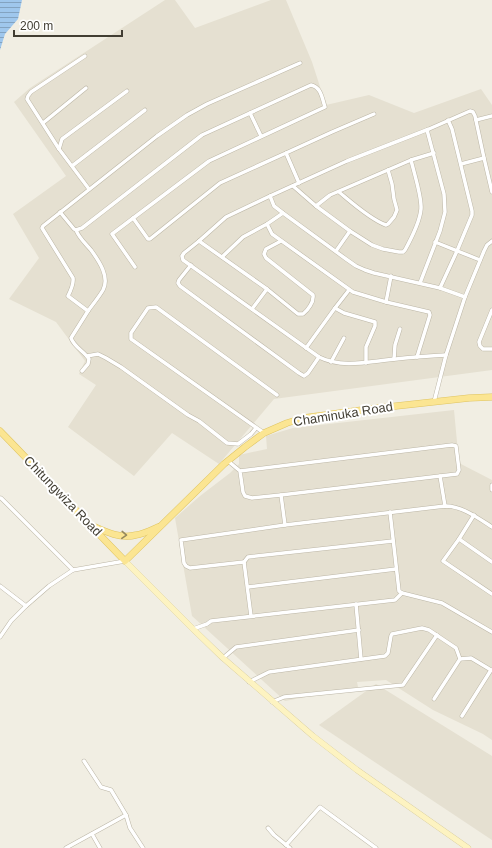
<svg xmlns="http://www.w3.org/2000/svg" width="492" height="848" font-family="Arial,sans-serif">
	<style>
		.residential { fill: #e5e0d1 }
		.water { fill: url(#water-rules) }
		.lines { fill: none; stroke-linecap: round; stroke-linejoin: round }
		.minor-casing { stroke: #bcb6a6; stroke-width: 4.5 }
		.secondary-casing { stroke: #d0c494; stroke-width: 6 }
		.primary-casing { stroke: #dfc462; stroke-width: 7 }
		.minor { stroke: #fff; stroke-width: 3.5 }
		.secondary { stroke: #fdf3c1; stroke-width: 5.5 }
		.primary { stroke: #fbe592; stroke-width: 6 }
		.oneway { stroke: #95895e }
		.labels { text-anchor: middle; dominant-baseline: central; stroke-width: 4; stroke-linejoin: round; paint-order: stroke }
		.street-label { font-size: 13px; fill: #423e33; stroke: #fff }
	</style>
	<defs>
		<pattern id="water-rules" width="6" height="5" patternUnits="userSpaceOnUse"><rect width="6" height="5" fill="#9fc7ed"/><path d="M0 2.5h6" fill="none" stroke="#83a3c1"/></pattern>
	</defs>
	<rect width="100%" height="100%" fill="#f1eee3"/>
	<g class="residential">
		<path d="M165 0H175L195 28 271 0H286L312 62 326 105 369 95 414 113 481 89 492 105V370L274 399 219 464 172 433 134 476 68 427 96 385 79 374 85 361 56 322 9 299 39 258 13 214 66 176 14 102 30 88Z"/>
		<path d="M454 410 459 463 492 480V740L483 734 433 710 386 680 357 682 358 687 285 701 192 616 175 518 200 496 230 473 239 464V455L267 449 266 436 293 428Z"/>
		<path d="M376 684 492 756V840L319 725Z"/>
	</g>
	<path class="water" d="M0 0H22L18 19 5 34 0 50Z"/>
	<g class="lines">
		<g class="minor-casing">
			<g id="minor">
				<path d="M85 56 31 92 28 96 27 99 59 149 89 189"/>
				<path d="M250 113 261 136"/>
				<path d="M476 120 492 116"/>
				<path d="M43 123 86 88"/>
				<path d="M59 149 62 139 127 91"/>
				<path d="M286 153 332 132 374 114"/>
				<path d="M461 164 484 158"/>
				<path d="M72 166 145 110"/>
				<path d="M293 186 316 206 350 231"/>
				<path d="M339 192C351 202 371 220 386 225L388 224 394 217 397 210 394 199 392 184 388 170"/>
				<path d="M270 196 274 206 283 213 346 259 356 266 365 270 374 273 440 288 465 297"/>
				<path d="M316 206 330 195 411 160 434 153"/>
				<path d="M60 212 74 229 76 230 82 228 202 135 311 85C321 87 322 98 325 107L209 161 112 234 135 267"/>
				<path d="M133 218 148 239H150L220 183 286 153 299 183"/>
				<path d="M267 224 272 234 353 292 386 302 429 312 430 315 417 357"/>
				<path d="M76 230C79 238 86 244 91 250 99 261 110 277 103 290 99 297 93 304 88 311"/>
				<path d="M199 241 267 289 298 314H303C308 310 314 302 313 295L266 258 264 254 266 249 281 241"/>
				<path d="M435 242 480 260"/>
				<path d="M336 251 350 231 372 245 383 249 399 252H403L405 250C411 239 420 221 421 209 422 197 414 173 411 160"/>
				<path d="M222 257 243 237 267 224 283 213"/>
				<path d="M191 265 179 280 178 283 180 286 299 373 304 376 308 373 319 357"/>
				<path d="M420 283 440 231 445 212 444 194 427 130"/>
				<path d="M440 288 457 251 472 215V211L452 129 448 120"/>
				<path d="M386 302 391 276"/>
				<path d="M335 308 344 313 375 322V326L366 347V363"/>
				<path d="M252 309 267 289"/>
				<path d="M492 310 479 342 480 346 483 349H492"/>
				<path d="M306 348 335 308 349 290"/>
				<path d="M446 355C429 356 412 357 396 359 371 361 343 369 319 357L183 260 182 256 184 253 199 241 226 217 270 196 347 161 429 129 470 111 473 112 475 116 484 158 492 192"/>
				<path d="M87 356 98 354 106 358 121 367 188 415 199 421 227 443 238 444 251 434 256 428"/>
				<path d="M394 359 395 345 400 329"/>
				<path d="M331 362 344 338"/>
				<path d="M82 371 88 364 89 359C84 351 74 347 71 338L88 311 68 296C71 290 74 284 73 278L42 228 43 226 157 136 187 115 207 104 300 63"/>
				<path d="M434 402 446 355 465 297 484 251 487 245 492 241"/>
				<path d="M264 433 131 339V333L148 308 156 307 277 395"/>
				<path d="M228 461 240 471 243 492 245 496 252 498 281 495 457 474 459 470 456 446 452 445 240 471"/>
				<path d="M440 476 445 506"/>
				<path d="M492 485V490"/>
				<path d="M281 495 285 525"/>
				<path d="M0 498H1L73 570"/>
				<path d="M474 515 459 539 443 561 492 594"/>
				<path d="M459 539 492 562"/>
				<path d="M244 562 190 568 186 566 184 563 181 540 285 525 445 506C462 506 478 518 492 527"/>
				<path d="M0 586 26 606"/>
				<path d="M248 587 396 569"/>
				<path d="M402 593 442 603 492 632"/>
				<path d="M356 604 361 659"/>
				<path d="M251 616 244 562 248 557 393 541"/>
				<path d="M193 629 207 624 211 621 395 600 402 593 399 591 390 512"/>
				<path d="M0 637 11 621 26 606 49 586 73 570 125 561"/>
				<path d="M223 658 236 647 359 630"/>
				<path d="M249 682 269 672 385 656 388 653 391 636 392 634 422 628 429 630 456 648 460 659 471 658 491 670"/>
				<path d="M434 699 460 659"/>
				<path d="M272 702 284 697 403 685 437 635"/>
				<path d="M462 716 491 670"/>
				<path d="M84 761 101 787 111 790 126 815 130 828 143 848"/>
				<path d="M268 828 274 835 290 848"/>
				<path d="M92 834 100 848"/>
				<path d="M286 845 320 807 376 848"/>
				<path d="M66 848 126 815"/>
			</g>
		</g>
		<g class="secondary-casing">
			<path id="secondary" d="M125 561 193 629 223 658 313 736 357 770 468 848"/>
		</g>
		<g class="primary-casing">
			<g id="primary">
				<path d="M0 431C42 474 83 518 125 561L224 464 245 447 264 433 287 423 303 418 369 409 469 398 492 397"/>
				<path d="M93 526C106 532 121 539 136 535 144 534 151 530 158 527"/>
			</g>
		</g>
		<use href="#minor" class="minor"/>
		<use href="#secondary" class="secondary"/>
		<use href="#primary" class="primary"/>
	</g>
	<defs><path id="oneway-chevron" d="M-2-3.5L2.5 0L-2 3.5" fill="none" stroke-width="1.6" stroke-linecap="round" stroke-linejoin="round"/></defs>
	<use class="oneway" href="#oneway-chevron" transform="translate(124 535) rotate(3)"/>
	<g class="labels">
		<g class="street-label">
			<text transform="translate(343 414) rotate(-9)">Chaminuka Road</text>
			<text transform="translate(63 496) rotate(46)">Chitungwiza Road</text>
		</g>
	</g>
	<path d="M14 30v6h108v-6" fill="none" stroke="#423e33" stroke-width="2"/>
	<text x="20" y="30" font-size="12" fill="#423e33" stroke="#ffffff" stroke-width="3" paint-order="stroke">200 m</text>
</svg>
